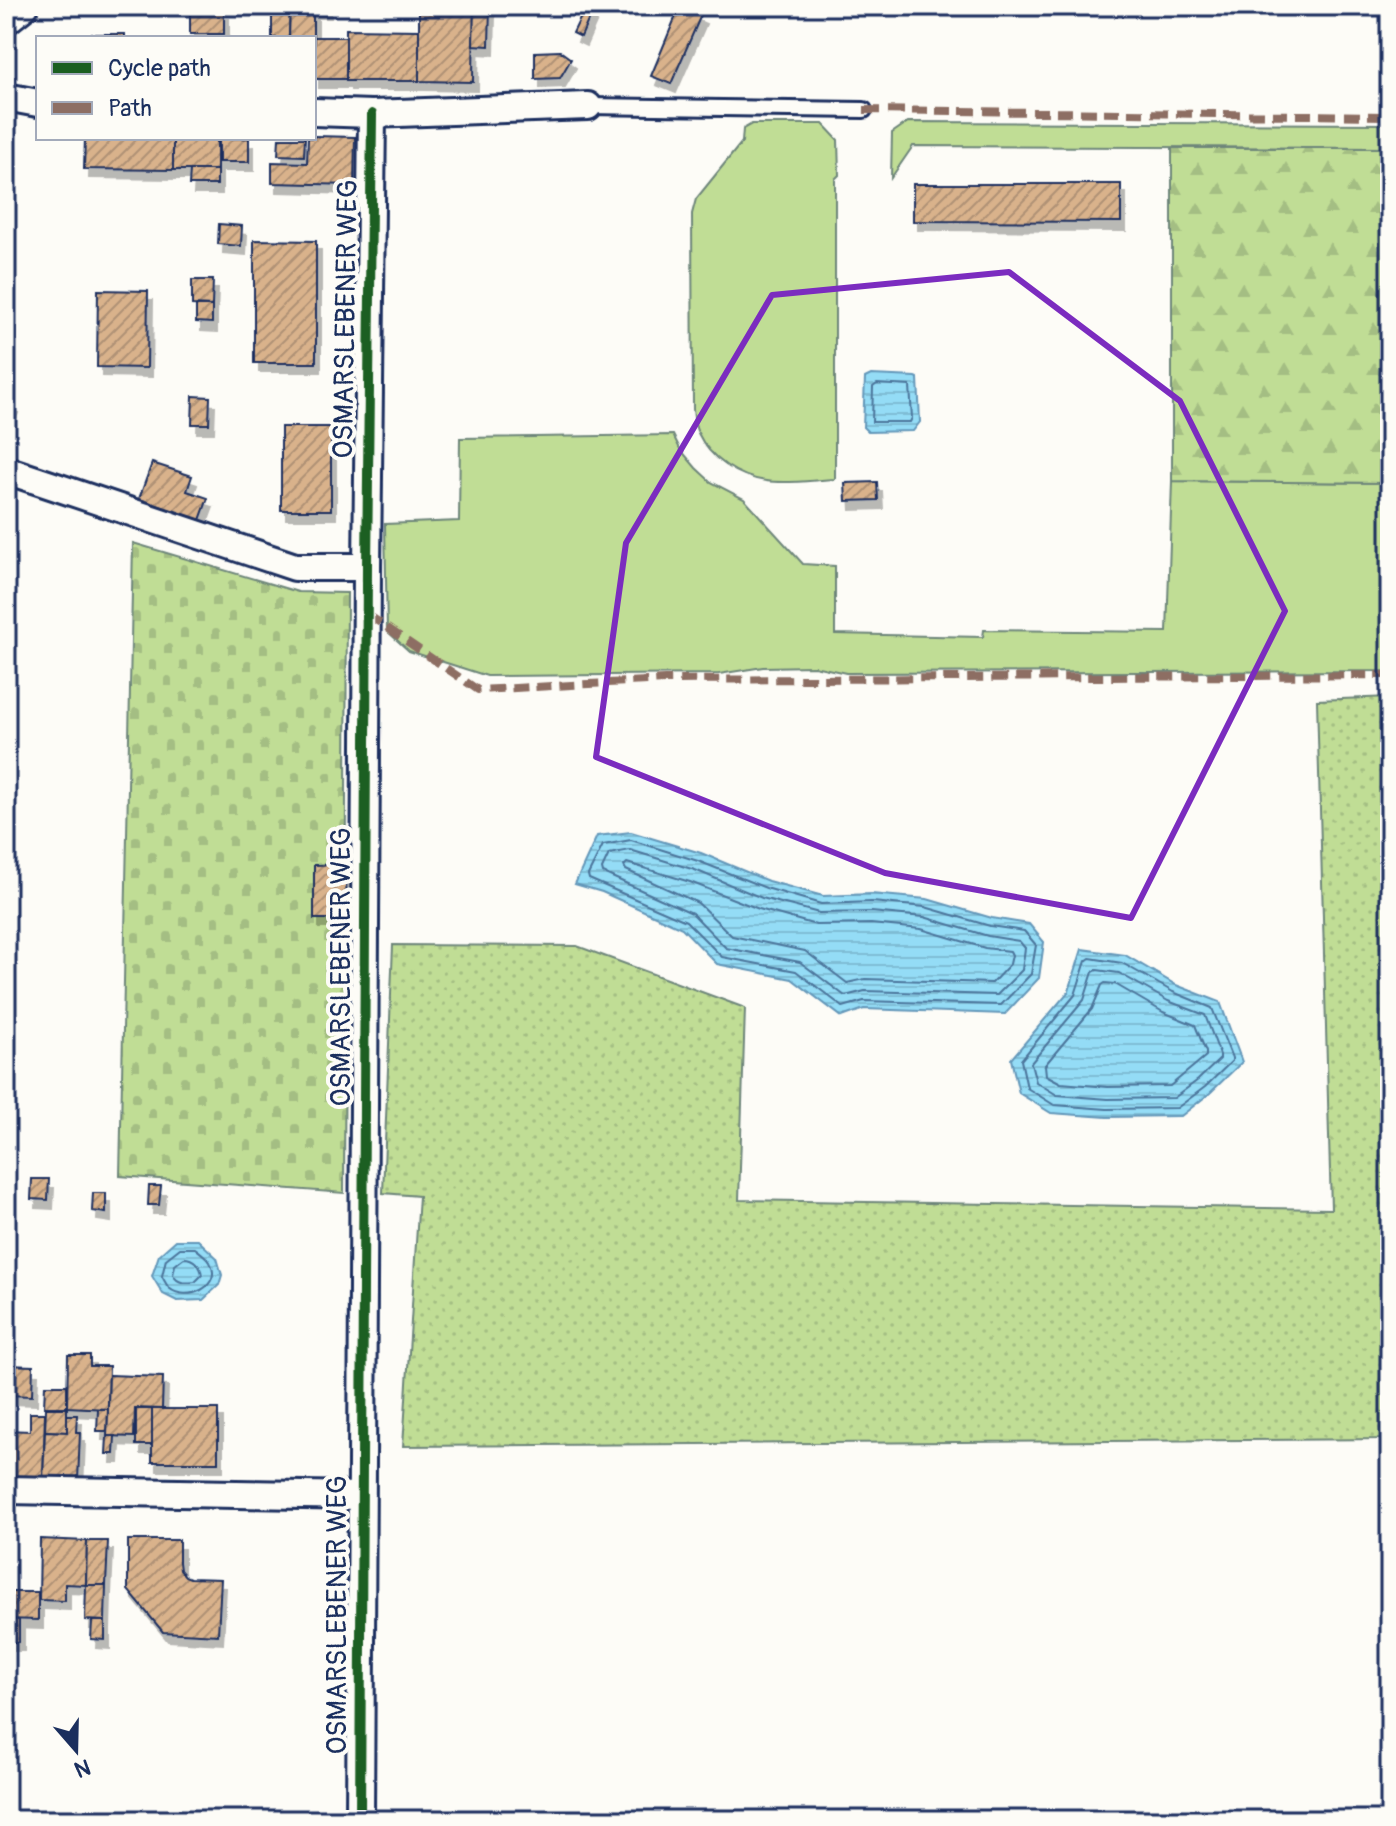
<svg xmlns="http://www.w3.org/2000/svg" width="1396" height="1826" font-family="Pangolin,sans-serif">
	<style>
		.grass { fill: #c0dd95; stroke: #6e867a; stroke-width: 2 }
		.forest { fill: url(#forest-firs); stroke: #6e867a; stroke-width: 2 }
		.cemetery { fill: url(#cemetery-stones); stroke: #6e867a; stroke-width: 2 }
		.park { fill: url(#park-dots); stroke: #6e867a; stroke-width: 2 }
		.water { fill: url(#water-rules); stroke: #6497b9; stroke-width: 2 }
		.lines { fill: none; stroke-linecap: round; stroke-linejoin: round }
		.shore { stroke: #4b749b; stroke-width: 2 }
		.building { fill: url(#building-hatch); stroke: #1b2f5e; stroke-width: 2; filter: url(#shadow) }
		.service-casing { stroke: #1b2f5e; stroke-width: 20 }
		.minor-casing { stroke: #1b2f5e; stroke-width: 32 }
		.service { stroke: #fdfcf7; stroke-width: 14 }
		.minor { stroke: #fdfcf7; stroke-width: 26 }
		.quiet { stroke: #8d6e63; stroke-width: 8; stroke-dasharray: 16 8; stroke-linecap: butt }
		.cycleway-casing { stroke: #fdfcf7; stroke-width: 15 }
		.cycleway { stroke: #1b5e20; stroke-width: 10 }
		.marked { fill: none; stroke: #7b2cbf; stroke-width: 6; stroke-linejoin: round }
		.labels { text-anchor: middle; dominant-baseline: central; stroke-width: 8; stroke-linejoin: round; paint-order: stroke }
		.street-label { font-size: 28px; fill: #1b2f5e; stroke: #fdfcf7 }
	</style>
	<defs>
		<pattern id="forest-firs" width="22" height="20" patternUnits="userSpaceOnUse" patternTransform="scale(2)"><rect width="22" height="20" fill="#c0dd95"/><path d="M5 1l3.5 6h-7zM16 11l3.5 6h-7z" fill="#a4be83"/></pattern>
		<pattern id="cemetery-stones" width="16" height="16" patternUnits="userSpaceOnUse" patternTransform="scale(2)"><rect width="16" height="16" fill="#c0dd95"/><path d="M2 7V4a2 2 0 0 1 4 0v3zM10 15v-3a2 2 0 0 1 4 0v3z" fill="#a4be83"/></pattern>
		<pattern id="park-dots" width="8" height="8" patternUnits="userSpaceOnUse" patternTransform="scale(2)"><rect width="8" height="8" fill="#c0dd95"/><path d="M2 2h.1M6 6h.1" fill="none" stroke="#a4be83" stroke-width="1.8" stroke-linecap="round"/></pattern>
		<pattern id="water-rules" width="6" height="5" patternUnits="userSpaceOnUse" patternTransform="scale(2)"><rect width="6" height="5" fill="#94dcf6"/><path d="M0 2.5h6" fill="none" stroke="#7fbdd5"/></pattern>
		<pattern id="building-hatch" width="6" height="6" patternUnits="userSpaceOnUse" patternTransform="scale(2)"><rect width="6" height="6" fill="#d9b28b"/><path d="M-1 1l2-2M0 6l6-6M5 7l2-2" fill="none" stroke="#af9175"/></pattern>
		<filter id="shadow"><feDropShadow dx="5" dy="9" stdDeviation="0" flood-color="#0004"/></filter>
	</defs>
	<rect width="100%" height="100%" fill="#fdfcf7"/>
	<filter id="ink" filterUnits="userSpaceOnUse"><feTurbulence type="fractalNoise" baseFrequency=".0125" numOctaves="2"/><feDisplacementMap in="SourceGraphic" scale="16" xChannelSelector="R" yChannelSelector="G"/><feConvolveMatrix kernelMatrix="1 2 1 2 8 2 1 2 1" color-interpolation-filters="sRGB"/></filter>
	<g filter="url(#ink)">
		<g class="grass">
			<path d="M908 122 1390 124V148L913 146 891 178 892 133Z"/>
			<path d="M752 124H823L838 140 839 175 835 179V479C813 480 788 484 766 481 738 477 710 459 698 433 694 425 694 417 693 409L692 214 696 199 742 142 743 129Z"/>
			<path d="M673 435 680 449 696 468 711 482 744 499 803 564 835 566V634L983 637 984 630 1167 632 1172 481 1390 483V671L846 673 814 666 763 667 719 674 487 676 409 651 387 631 385 524 459 521 460 438Z"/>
		</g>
		<path class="forest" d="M1172 148H1390V483L1172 481Z"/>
		<path class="cemetery" d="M133 543 298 592 347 593 344 1193 120 1176Z"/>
		<path class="park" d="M1390 697V1439L403 1446 419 1196 383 1193 393 945 577 946 745 1008 739 1200 1331 1209 1317 700Z"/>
		<g class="water">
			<path d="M871 375 916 377 918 378 920 422 913 431 868 432 863 427 865 378Z"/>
			<path d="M631 832 701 853 768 881 823 896 871 894 927 899 992 918 1029 924 1044 942 1039 978 1005 1014 864 1009 842 1017 792 979 717 964 682 928 602 892 575 884 597 836Z"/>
			<path d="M1082 949 1125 955 1176 985 1220 1002 1242 1062 1210 1093 1181 1116 1107 1117 1051 1113 1019 1093 1011 1059 1069 991Z"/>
			<path d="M176 1240H198L217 1258 222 1275 219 1285 203 1300 177 1301 163 1294 152 1276 159 1255Z"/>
		</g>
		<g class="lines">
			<g class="shore">
				<path d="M877 384 910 386 912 418 910 422H872L873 387Z"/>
				<path d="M631 840 698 861 766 888 821 904 872 902 925 907 990 926 1024 931 1036 945 1031 974 1001 1005 864 1001 843 1007 796 971 722 957 686 921 589 879 588 875 603 845Z"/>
				<path d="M630 850 695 870 762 898 819 913 871 912 924 917 988 936 1019 941 1025 948 1022 970 997 995 865 991 845 996 800 962 726 948 692 913 603 873 602 869 609 854Z"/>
				<path d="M627 863 690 882 759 909 816 925 871 924 921 929 985 948 1010 951 1012 955 1010 964 992 983 865 979 847 983 805 951 732 936 698 903 626 870 624 866Z"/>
				<path d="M1090 958 1122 963 1173 992 1212 1008 1232 1058V1061L1205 1087 1177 1108 1107 1109 1054 1105 1027 1088 1021 1060 1075 995 1086 961Z"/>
				<path d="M1097 970 1119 973 1168 1001 1205 1015 1220 1055V1059L1198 1080 1174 1098 1108 1099 1057 1095 1036 1082 1031 1063 1084 1000 1093 972Z"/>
				<path d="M1105 983 1115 984 1163 1012 1195 1025 1206 1052V1056L1170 1086 1108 1087 1061 1083 1046 1075 1045 1065 1092 1009 1102 985Z"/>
				<path d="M180 1248H195C200 1252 207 1257 210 1262 224 1287 186 1303 169 1288 168 1287 162 1277 162 1276L166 1259Z"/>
				<path d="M184 1258C194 1258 201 1266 202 1275L195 1282C186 1283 178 1284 173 1275L175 1265Z"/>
			</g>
		</g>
		<g class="building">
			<path d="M272 6H290L289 38H272Z"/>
			<path d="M290 6H326V9H313V37H346V79H314V38H289Z"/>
			<path d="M419 6H474L473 82 419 81Z"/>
			<path d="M474 6H490L489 46 473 45Z"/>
			<path d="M586 6 594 7 581 37 573 33Z"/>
			<path d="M680 6 701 15 671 84 651 76Z"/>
			<path d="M224 10V34H190V11Z"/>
			<path d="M346 29 419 30V81H346Z"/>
			<rect x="76" y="34" width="49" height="4"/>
			<path d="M560 51 571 59 560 78 535 79V52Z"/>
			<path d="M314 136 355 137 354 185 272 183V162L307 163 308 138H314Z"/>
			<path d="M85 138H173V170L84 169Z"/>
			<rect x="173" y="138" width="44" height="32"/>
			<path d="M249 138V162H219V139Z"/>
			<path d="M279 138H305L304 156 278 155Z"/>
			<path d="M190 170H217V185H189Z"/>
			<path d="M913 184H1121V222L913 221Z"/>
			<path d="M219 224 242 226 241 246 218 244Z"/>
			<path d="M254 240 316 241V363H254Z"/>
			<path d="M192 280H213L212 306 192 305Z"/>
			<path d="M98 290 148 291 147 368 97 367Z"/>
			<path d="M196 306H212V323L196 322Z"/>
			<path d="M193 396 210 397 209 424H192Z"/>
			<path d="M6 402 13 404 6 424Z"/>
			<rect x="281" y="427" width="50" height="83"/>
			<path d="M152 463 192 476 187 491 208 498 200 520 139 499Z"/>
			<path d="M877 482 878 500 846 501 845 483Z"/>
			<path d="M346 864 347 919H314V865Z"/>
			<path d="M32 1179H49L48 1200 31 1199Z"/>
			<path d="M149 1186H161L159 1205H148Z"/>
			<path d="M93 1193H106V1213L92 1211Z"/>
			<path d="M68 1355H90V1366H109L108 1409 67 1407Z"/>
			<path d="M6 1365 33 1366 32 1396 6 1395Z"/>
			<path d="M109 1375 163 1377 162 1409 135 1408 134 1437 107 1436Z"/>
			<path d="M45 1385H67V1407H44Z"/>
			<path d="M46 1408H67V1432L45 1431Z"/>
			<path d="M98 1409H108L107 1431H97Z"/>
			<rect x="136" y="1409" width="16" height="36"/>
			<rect x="152" y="1409" width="66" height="53"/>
			<path d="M30 1413H45L43 1480 6 1479V1430L30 1431Z"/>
			<path d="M67 1415H77L76 1432H80L78 1481 43 1480 45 1431 67 1432Z"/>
			<path d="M107 1436H115L114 1454H106Z"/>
			<path d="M40 1539 87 1541 86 1585 65 1584V1601L39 1600Z"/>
			<path d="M128 1540H179V1562L180 1570 185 1576 190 1578 221 1579 218 1635 163 1632 128 1590Z"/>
			<path d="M87 1541H108L106 1585H86Z"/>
			<path d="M86 1585H106L105 1621 85 1620Z"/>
			<path d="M6 1592H38V1620L6 1619Z"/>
			<path d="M6 1619 19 1620V1642H6Z"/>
			<path d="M92 1621H105V1640L91 1639Z"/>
		</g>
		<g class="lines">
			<g class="service-casing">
				<path id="service" d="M588 106 864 110"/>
			</g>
			<g class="minor-casing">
				<g id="minor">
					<path d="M6 21 25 6"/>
					<path d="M6 97 38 103"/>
					<path d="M314 112 372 114 588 106"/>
					<path d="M6 470 295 567H367"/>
					<path d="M6 1490 361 1496"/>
					<path d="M360 1820 367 567 372 114"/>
				</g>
			</g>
			<use href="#service" class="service"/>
			<use href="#minor" class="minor"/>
			<g class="quiet">
				<path d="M864 110 1390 116"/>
				<path d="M367 614 478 690 665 680 1390 675"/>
			</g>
			<g class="cycleway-casing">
				<path id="cycleway" d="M360 1820 367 567 372 114"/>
			</g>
			<use href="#cycleway" class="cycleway"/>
		</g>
	</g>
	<path class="marked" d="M1009 272 1180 401 1285 611 1131 918 885 873 596 757 626 543 772 295Z"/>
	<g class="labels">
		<g class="street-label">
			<text transform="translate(346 319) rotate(-89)">OSMARSLEBENER WEG</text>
			<text transform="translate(341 967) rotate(-90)">OSMARSLEBENER WEG</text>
			<text transform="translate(337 1615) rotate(-90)">OSMARSLEBENER WEG</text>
		</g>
	</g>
	<rect width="1396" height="1826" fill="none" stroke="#fdfcf7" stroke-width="32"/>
	<rect x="16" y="16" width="1364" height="1794" fill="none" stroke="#1b2f5e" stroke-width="3" filter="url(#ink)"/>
	<rect x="36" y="36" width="280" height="104" fill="#fdfcf7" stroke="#a3aaba" stroke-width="2"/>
	<rect x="52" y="62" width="40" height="12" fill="#1b5e20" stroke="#a3aaba" stroke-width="2"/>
	<text x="108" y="76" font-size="24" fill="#1b2f5e">Cycle path</text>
	<rect x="52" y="102" width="40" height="12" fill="#8d6e63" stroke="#a3aaba" stroke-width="2"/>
	<text x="108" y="116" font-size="24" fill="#1b2f5e">Path</text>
	<g transform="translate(76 1750) rotate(160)" stroke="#fdfcf7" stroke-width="6" paint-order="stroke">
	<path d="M0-6L14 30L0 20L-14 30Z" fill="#1b2f5e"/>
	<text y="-12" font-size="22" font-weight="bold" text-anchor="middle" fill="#1b2f5e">N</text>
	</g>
</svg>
